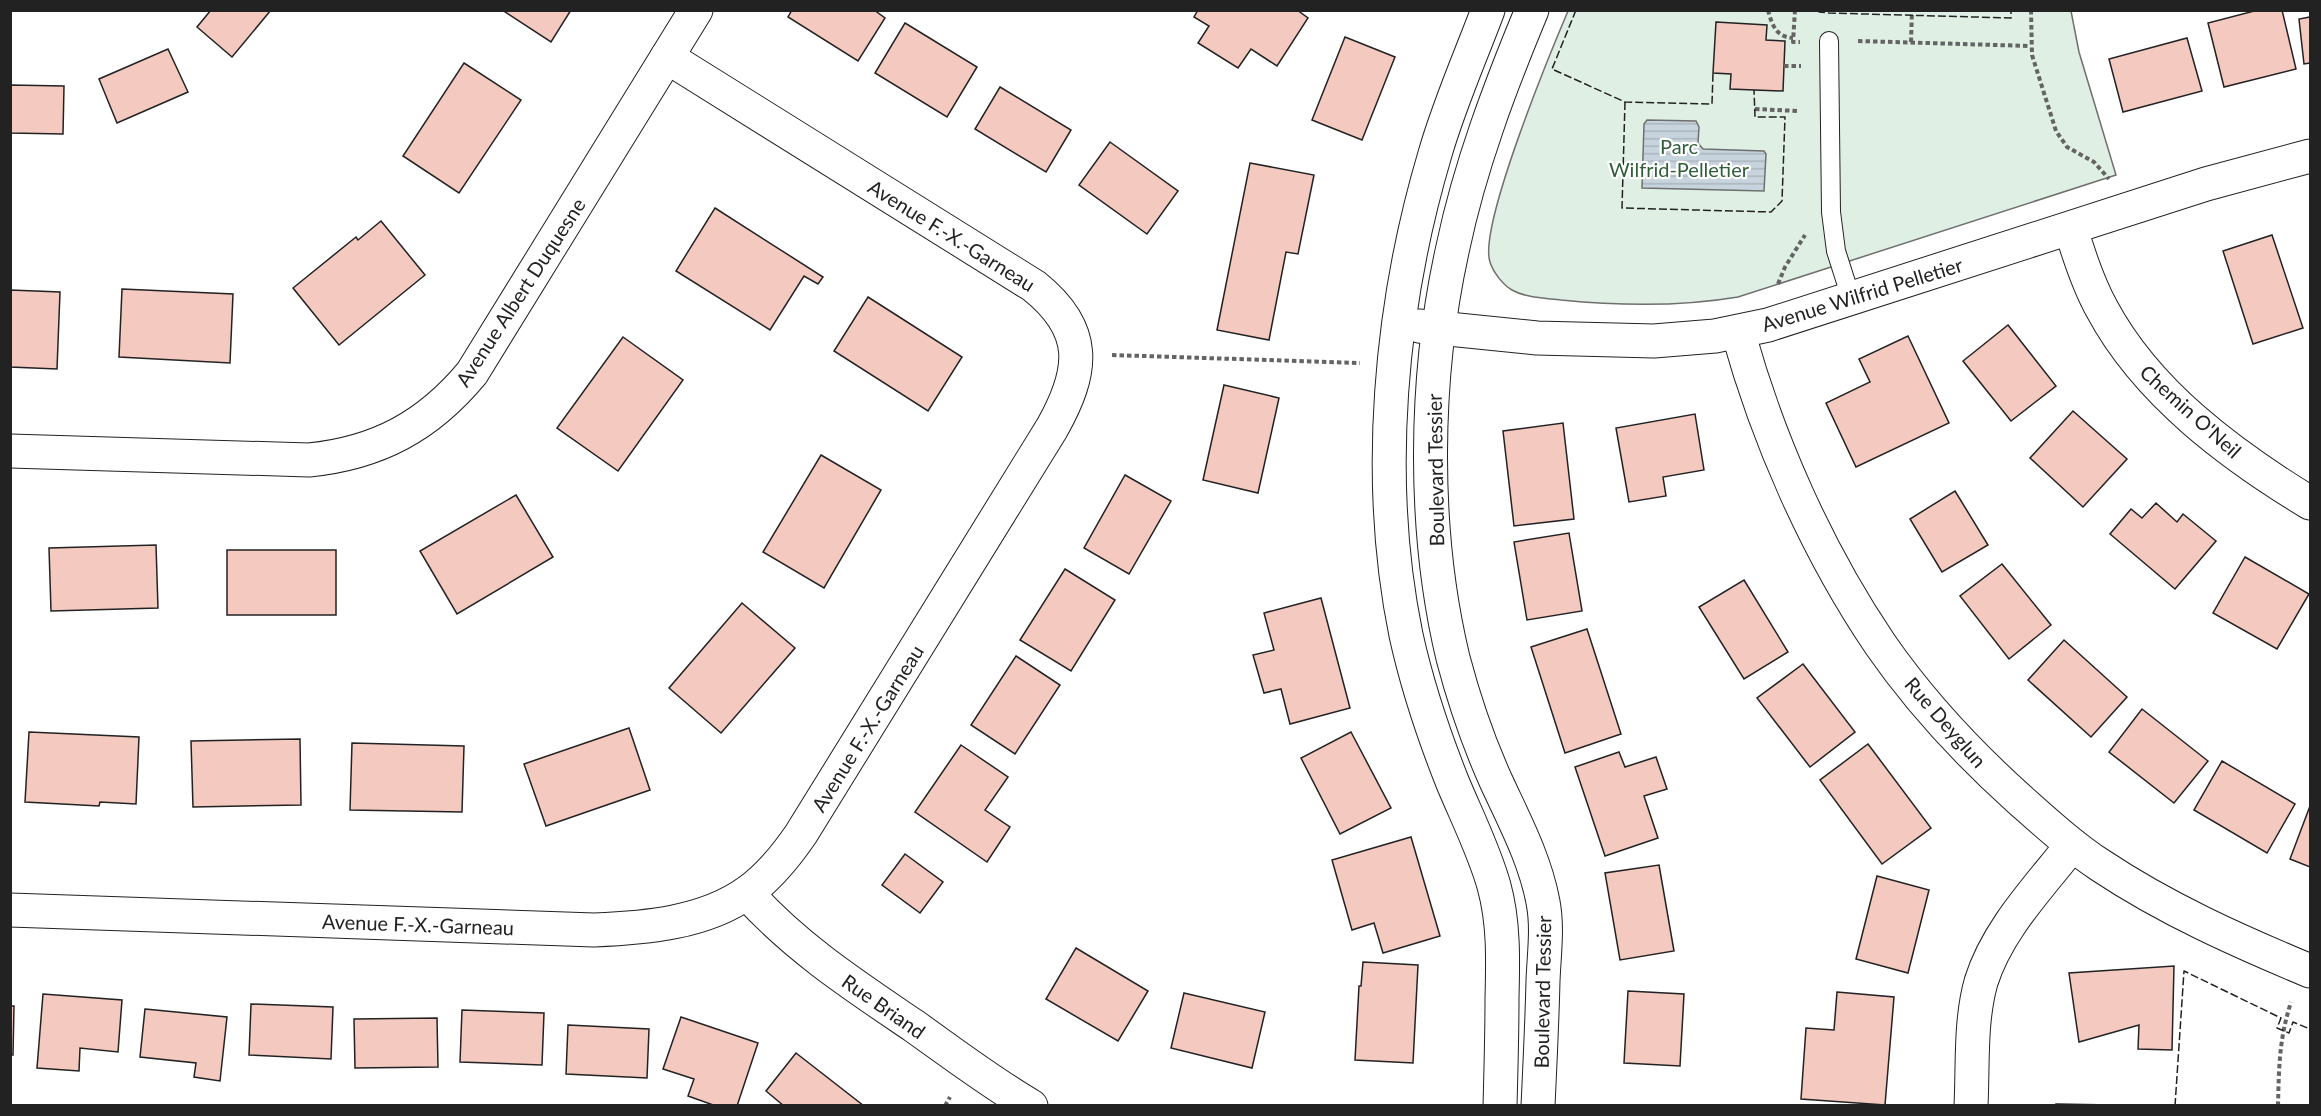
<svg xmlns="http://www.w3.org/2000/svg" width="2321" height="1116" font-family="Lato,sans-serif">
	<style>
		.park { fill: #e0efe3; stroke: #6f6f6f; stroke-width: 1.5 }
		.water { fill: url(#water-rules); stroke: #6f6f6f; stroke-width: 1.5 }
		.building { fill: #f3c9c0; stroke: #222; stroke-width: 1.5 }
		.lines { fill: none; stroke-linecap: round; stroke-linejoin: round }
		.lane-casing { stroke: #222; stroke-width: 20 }
		.street-casing { stroke: #222; stroke-width: 35 }
		.path { stroke: #646464; stroke-width: 4; stroke-dasharray: 4.5 3; stroke-linecap: butt }
		.lane { stroke: #fff; stroke-width: 18 }
		.street { stroke: #fff; stroke-width: 33 }
		.fence { stroke: #222; stroke-width: 1.5; stroke-dasharray: 8 3; stroke-linecap: butt }
		.labels { text-anchor: middle; dominant-baseline: central; stroke-width: 4.5; stroke-linejoin: round; paint-order: stroke }
		.park-label { font-size: 20px; fill: #2f5e38; stroke: #fff }
		.street-label { font-size: 20px; fill: #222; stroke: #fff }
	</style>
	<defs>
		<pattern id="water-rules" width="6" height="5" patternUnits="userSpaceOnUse" patternTransform="scale(1.5)"><rect width="6" height="5" fill="#c7d3dd"/><path d="M0 2.5h6" fill="none" stroke="#abb5bd"/></pattern>
	</defs>
	<rect width="100%" height="100%" fill="#fff"/>
	<path class="park" d="M1568 11H2071L2079 52 2116 175 1738 297C1679 307 1621 306 1561 300 1545 298 1526 298 1512 290 1503 285 1493 272 1490 262 1478 227 1551 51 1568 11Z"/>
	<path class="water" d="M1647 120 1696 121 1699 127 1698 143 1703 149 1764 151 1766 154 1764 191 1642 188 1644 124Z"/>
	<g class="building">
		<path d="M211 10H271L232 57 197 27Z"/>
		<path d="M502 10H571L551 42Z"/>
		<path d="M792 10H874L885 18 858 61 788 17Z"/>
		<path d="M1198 10H1297L1308 18 1277 66 1251 49 1238 68 1198 43 1209 26 1194 17Z"/>
		<path d="M2258 10H2282L2296 69 2224 87 2208 23Z"/>
		<path d="M2310 17V63L2304 64 2299 19Z"/>
		<path d="M1716 22 1767 25 1766 40 1785 41 1783 91 1730 89 1731 74 1713 73Z"/>
		<path d="M905 23 977 67 947 117 875 73Z"/>
		<path d="M1345 37 1395 57 1362 140 1312 120Z"/>
		<path d="M2187 38 2202 91 2123 112 2109 59Z"/>
		<path d="M168 49 188 92 117 123 99 79Z"/>
		<path d="M464 63 521 100 459 193 403 156Z"/>
		<path d="M10 85 64 86 63 134 10 133Z"/>
		<path d="M1000 87 1071 130 1046 172 975 129Z"/>
		<path d="M1110 142 1178 191 1147 234 1079 185Z"/>
		<path d="M1250 163 1314 175 1298 254 1286 252 1269 340 1217 330Z"/>
		<path d="M715 208 823 277 818 284 804 276 770 330 676 271Z"/>
		<path d="M381 221 425 275 339 345 293 288 356 237 358 240Z"/>
		<path d="M2272 235 2303 328 2253 344 2223 251Z"/>
		<path d="M122 289 233 294 230 363 119 357Z"/>
		<path d="M10 290 60 292 57 369 10 367Z"/>
		<path d="M868 297 962 357 928 411 834 351Z"/>
		<path d="M2008 325 2056 386 2011 421 1963 361Z"/>
		<path d="M1908 336 1949 423 1856 467 1826 403 1870 382 1859 359Z"/>
		<path d="M623 337 683 380 618 471 557 428Z"/>
		<path d="M1224 385 1279 398 1258 493 1203 480Z"/>
		<path d="M2073 411 2127 459 2083 507 2030 458Z"/>
		<path d="M1695 414 1704 470 1663 477 1666 496 1629 502 1616 428Z"/>
		<path d="M1563 423 1574 519 1514 526 1503 431Z"/>
		<path d="M821 455 881 490 824 588 763 552Z"/>
		<path d="M1125 475 1171 501 1129 574 1084 548Z"/>
		<path d="M1955 491 1988 545 1942 572 1910 519Z"/>
		<path d="M516 495 553 557 457 614 420 551Z"/>
		<path d="M2156 503 2177 522 2183 514 2216 541 2175 589 2110 534 2131 509 2142 518Z"/>
		<path d="M1569 533 1582 611 1527 620 1514 542Z"/>
		<path d="M156 545 158 608 51 611 49 548Z"/>
		<rect x="227" y="550" width="109" height="65"/>
		<path d="M2245 557 2309 594 2277 649 2213 613Z"/>
		<path d="M2002 564 2051 625 2009 659 1960 596Z"/>
		<path d="M1065 569 1115 600 1071 671 1020 640Z"/>
		<path d="M1744 580 1788 652 1744 679 1699 607Z"/>
		<path d="M1321 598 1350 708 1290 724 1281 689 1264 693 1253 655 1274 650 1264 613Z"/>
		<path d="M742 603 795 648 721 733 669 688Z"/>
		<path d="M1587 629 1621 734 1565 753 1531 647Z"/>
		<path d="M2064 640 2127 697 2091 737 2028 680Z"/>
		<path d="M1016 656 1060 685 1015 754 971 725Z"/>
		<path d="M1803 664 1855 732 1810 767 1757 698Z"/>
		<path d="M2142 709 2208 761 2174 803 2109 752Z"/>
		<path d="M629 728 650 790 546 826 524 764Z"/>
		<path d="M29 732 139 737 136 804 100 802 99 806 25 802Z"/>
		<path d="M1351 732 1391 808 1340 834 1301 758Z"/>
		<path d="M300 739 301 805 193 807 191 741Z"/>
		<path d="M352 743 464 746 462 812 350 810Z"/>
		<path d="M1868 744 1931 828 1882 864 1820 780Z"/>
		<path d="M961 745 1008 777 985 810 1010 827 987 862 915 812Z"/>
		<path d="M1619 752 1625 767 1656 757 1667 789 1644 796 1658 838 1605 856 1575 767Z"/>
		<path d="M2222 761 2295 804 2267 853 2194 810Z"/>
		<path d="M2310 806V867L2290 859Z"/>
		<path d="M1411 837 1440 936 1383 953 1374 923 1352 930 1332 860Z"/>
		<path d="M905 854 943 882 920 913 882 885Z"/>
		<path d="M1659 865 1674 951 1620 960 1605 873Z"/>
		<path d="M1877 876 1929 890 1908 973 1856 959Z"/>
		<path d="M1076 948 1148 991 1118 1041 1046 999Z"/>
		<path d="M1363 962 1418 965 1413 1063 1355 1060 1359 986H1361Z"/>
		<path d="M2174 966 2172 1050 2138 1049 2139 1025 2079 1042 2069 973Z"/>
		<path d="M1628 991 1684 994 1680 1066 1624 1063Z"/>
		<path d="M1837 992 1894 997 1885 1105 1801 1099 1806 1028 1834 1030Z"/>
		<path d="M1184 993 1265 1012 1252 1068 1171 1048Z"/>
		<path d="M43 994 122 1000 118 1052 80 1048 79 1071 37 1068Z"/>
		<path d="M251 1004 333 1007 331 1059 249 1055Z"/>
		<path d="M10 1006H14L13 1055H10Z"/>
		<path d="M145 1009 227 1017 220 1081 194 1077 196 1063 140 1057Z"/>
		<path d="M462 1010 544 1013 542 1065 460 1062Z"/>
		<path d="M681 1017 758 1043 737 1106H716L688 1096 694 1079 663 1069Z"/>
		<path d="M437 1018 438 1067 355 1068 354 1019Z"/>
		<path d="M568 1025 649 1029 647 1078 566 1074Z"/>
		<path d="M796 1053 864 1106H784L766 1091Z"/>
		<path d="M2056 1104 2112 1105V1106H2056Z"/>
	</g>
	<g class="lines">
		<g class="lane-casing">
			<path id="lane" d="M1829 41 1831 212 1836 251 1851 298"/>
		</g>
		<g class="street-casing">
			<g id="street">
				<path d="M1488 10C1470 58 1449 105 1435 154 1390 305 1374 479 1406 635 1417 685 1433 733 1452 781 1466 815 1484 850 1494 886 1504 922 1503 960 1502 998 1502 1034 1501 1070 1500 1106"/>
				<path d="M1532 10C1500 87 1470 166 1453 247 1424 376 1422 529 1453 658 1464 700 1478 741 1496 781 1514 820 1535 859 1543 902 1548 928 1544 954 1543 981 1542 1022 1540 1064 1538 1106"/>
				<path d="M2071 229C2079 256 2088 284 2102 309 2147 393 2231 455 2310 503"/>
				<path d="M1419 326 1537 338 1654 341 1715 336 1768 325 2206 184 2310 156"/>
				<path d="M1738 332C1768 440 1817 551 1880 644 1920 702 1968 753 2019 799 2045 822 2071 846 2100 865 2166 909 2238 941 2310 971"/>
				<path d="M10 451 309 460C378 453 428 426 472 373L696 10"/>
				<path d="M747 893C795 947 855 986 914 1026 952 1053 990 1082 1031 1106"/>
				<path d="M10 910 594 930C645 928 705 923 748 892 770 876 786 856 801 834L1052 428C1084 371 1089 330 1034 286L667 57"/>
				<path d="M1971 1106C1973 1065 1970 1021 1981 982 1997 930 2039 887 2072 845"/>
			</g>
		</g>
		<g class="path">
			<path d="M1768 10C1772 25 1776 37 1793 38"/>
			<path d="M1795 10 1793 42H1800"/>
			<path d="M2031 10 2032 55 2056 131 2067 147 2094 162 2109 179"/>
			<path d="M1858 41 2030 46"/>
			<path d="M1911 42 1912 10"/>
			<path d="M1784 66H1801"/>
			<path d="M1755 109 1798 111"/>
			<path d="M1778 284 1785 267 1805 235"/>
			<path d="M1112 355 1360 363"/>
			<path d="M945 1106 950 1097"/>
			<path d="M2278 1106C2279 1066 2279 1040 2291 1002"/>
		</g>
		<use href="#lane" class="lane"/>
		<use href="#street" class="street"/>
		<g class="fence">
			<path d="M1576 10 1552 69 1625 102 1712 104 1713 73"/>
			<path d="M1819 10V12L1829 13 2011 18V10"/>
			<path d="M1625 102 1622 208 1771 212 1782 201 1785 117H1755L1754 90"/>
			<path d="M2175 1106 2184 971 2281 1018 2277 1028 2289 1033 2293 1022 2310 1029"/>
		</g>
	</g>
	<g class="labels">
		<g class="park-label">
			<text x="1679" y="146">Parc<tspan x="1679" dy="23">Wilfrid-Pelletier</tspan></text>
		</g>
		<g class="street-label">
			<text transform="translate(952 235) rotate(32)">Avenue F.-X.-Garneau</text>
			<text transform="translate(520 292) rotate(-57)">Avenue Albert Duquesne</text>
			<text transform="translate(1862 294) rotate(-17)">Avenue Wilfrid Pelletier</text>
			<text transform="translate(2191 411) rotate(42)">Chemin O'Neil</text>
			<text transform="translate(1435 470) rotate(-91)">Boulevard Tessier</text>
			<text transform="translate(1946 722) rotate(49)">Rue Deyglun</text>
			<text transform="translate(867 728) rotate(-58)">Avenue F.-X.-Garneau</text>
			<text transform="translate(418 924) rotate(2)">Avenue F.-X.-Garneau</text>
			<text transform="translate(1542 992) rotate(-89)">Boulevard Tessier</text>
			<text transform="translate(884 1006) rotate(35)">Rue Briand</text>
		</g>
	</g>
	<rect width="2321" height="1116" fill="none" stroke="#222222" stroke-width="24"/>
</svg>
